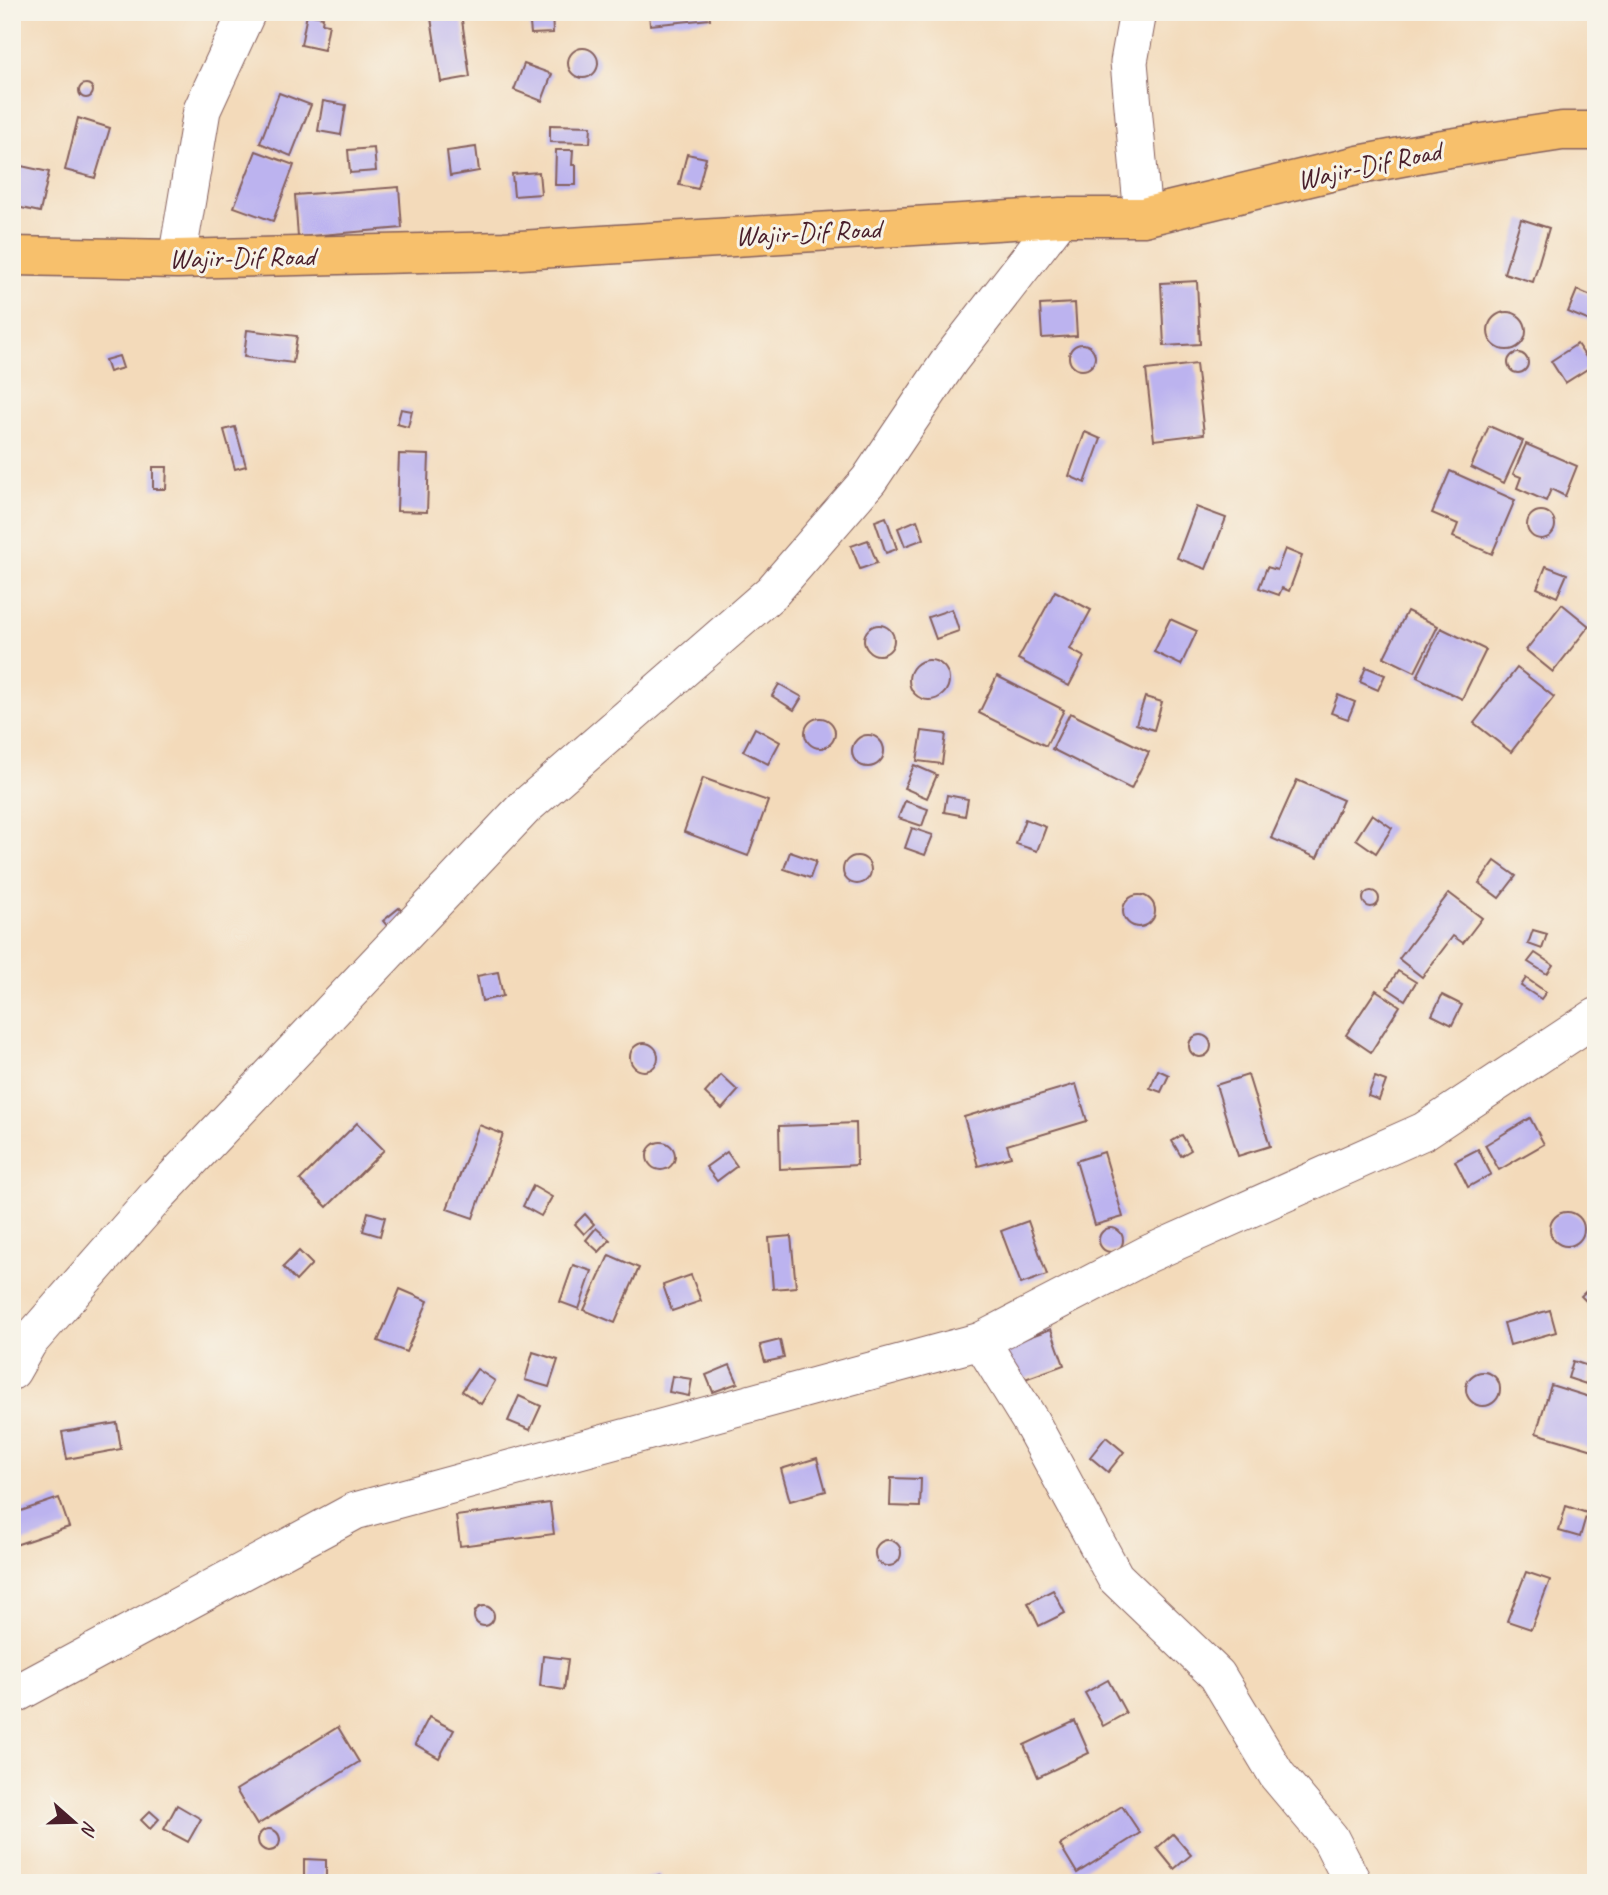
<svg xmlns="http://www.w3.org/2000/svg" width="1608" height="1895" font-family="Caveat,sans-serif">
	<style>
		.building { fill: #bcb3ef }
		.lines { fill: none; stroke-linecap: round; stroke-linejoin: round }
		.minor-casing { stroke: #85605d; stroke-width: 39 }
		.major-casing { stroke: #85605d; stroke-width: 41 }
		.minor { stroke: #fff; stroke-width: 37 }
		.major { stroke: #f7c06c; stroke-width: 38 }
		.labels { text-anchor: middle; dominant-baseline: central; stroke-width: 6; stroke-linejoin: round; paint-order: stroke }
		.street-label { font-size: 28px; fill: #4a1f2b; stroke: #f7f3e8 }
	</style>
	<rect width="100%" height="100%" fill="#f7f3e8"/>
	<filter id="ink" filterUnits="userSpaceOnUse"><feTurbulence type="fractalNoise" baseFrequency=".0143" numOctaves="2"/><feDisplacementMap in="SourceGraphic" scale="14" xChannelSelector="R" yChannelSelector="G"/><feConvolveMatrix kernelMatrix="1 2 1 2 8 2 1 2 1" color-interpolation-filters="sRGB"/></filter>
	<filter id="wash" filterUnits="userSpaceOnUse"><feTurbulence type="fractalNoise" baseFrequency=".00686" numOctaves="4" result="noise"/><feDisplacementMap in="SourceGraphic" scale="28" xChannelSelector="R" yChannelSelector="G"/><feGaussianBlur stdDeviation="1.57" result="paint"/><feColorMatrix in="noise" values="0 0 0 0 0 0 0 0 0 0 0 0 0 0 0 0 0 1.4 0 .05"/><feComposite in="paint" operator="in"/></filter>
	<g filter="url(#wash)">
		<rect width="100%" height="100%" fill="#f3daba"/>
		<g id="blocks">
			<g class="building">
				<path d="M552 12 553 33 531 34 529 13Z"/>
				<path d="M649 12H709L710 19 650 25Z"/>
				<path d="M461 13 470 77 441 82 431 18Z"/>
				<path d="M307 14 323 17 322 23 329 24 324 50 301 45Z"/>
				<circle cx="583" cy="63" r="15"/>
				<path d="M524 64 552 74 542 101 514 90Z"/>
				<circle cx="86" cy="91" r="7"/>
				<path d="M279 93 311 105 291 156 260 143Z"/>
				<path d="M323 101 346 105 341 135 318 131Z"/>
				<path d="M78 118 110 128 95 178 65 170Z"/>
				<path d="M550 125 591 126 590 143 550 142Z"/>
				<path d="M476 147 479 171 450 176 447 151Z"/>
				<path d="M374 148 376 171 350 173 348 150Z"/>
				<path d="M556 150H573L572 165H576V185H555Z"/>
				<path d="M256 151 294 165 273 221 234 207Z"/>
				<path d="M687 154 706 158 698 189 679 185Z"/>
				<path d="M12 164 49 172 40 212 12 206Z"/>
				<path d="M539 172 541 194 514 196 512 174Z"/>
				<path d="M399 187 402 228 298 237 295 195Z"/>
				<path d="M1521 219 1549 228 1533 282 1504 273Z"/>
				<path d="M1197 281 1200 344 1164 346 1161 283Z"/>
				<path d="M1577 290 1596 298V314L1592 322 1568 312Z"/>
				<path d="M1075 303 1077 336 1042 338 1040 305Z"/>
				<circle cx="1507" cy="331" r="19"/>
				<path d="M247 330 297 336 293 363 244 357Z"/>
				<path d="M1577 344 1592 366 1565 383 1551 361Z"/>
				<circle cx="1082" cy="357" r="13"/>
				<circle cx="1518" cy="363" r="10"/>
				<path d="M119 356 123 368 109 372 105 360Z"/>
				<path d="M1196 364 1204 434 1154 440 1146 370Z"/>
				<path d="M401 409 412 411 408 427 397 424Z"/>
				<path d="M1489 426 1523 441 1504 483 1471 467Z"/>
				<path d="M235 427 246 466 235 469 224 430Z"/>
				<path d="M1085 432 1101 439 1085 483 1069 476Z"/>
				<path d="M1526 444 1577 466 1565 496 1551 489 1546 501 1517 488 1521 477 1513 474Z"/>
				<path d="M399 454 429 455 427 512 397 511Z"/>
				<path d="M153 467H167L166 489H153Z"/>
				<path d="M1450 471 1515 500 1492 554 1453 537 1458 524 1432 513Z"/>
				<path d="M1196 507 1226 518 1206 569 1177 558Z"/>
				<circle cx="1541" cy="525" r="14"/>
				<path d="M886 517 897 549 886 553 875 521Z"/>
				<path d="M917 520 924 539 905 546 898 528Z"/>
				<path d="M868 540 877 563 860 569 851 546Z"/>
				<path d="M1285 549 1302 556 1289 591 1282 588 1279 595 1259 588 1267 567 1277 570Z"/>
				<path d="M1546 566 1567 574 1557 597 1537 588Z"/>
				<path d="M1055 591 1091 610 1070 649 1084 657 1069 686 1018 659Z"/>
				<path d="M1562 604 1589 626 1553 672 1526 650Z"/>
				<path d="M952 609 959 631 936 639 928 617Z"/>
				<path d="M1407 611 1438 626 1415 672 1384 657Z"/>
				<path d="M1170 619 1197 631 1181 665 1154 652Z"/>
				<circle cx="879" cy="640" r="15"/>
				<path d="M1441 628 1486 650 1462 699 1417 677Z"/>
				<circle cx="929" cy="680" r="20"/>
				<path d="M1366 667 1385 675 1378 690 1360 682Z"/>
				<path d="M1517 668 1554 697 1511 752 1474 723Z"/>
				<path d="M997 676 1064 710 1046 746 979 713Z"/>
				<path d="M779 684 802 697 794 710 772 696Z"/>
				<path d="M1338 695 1355 702 1348 719 1331 713Z"/>
				<path d="M1145 697 1162 702 1154 730 1136 724Z"/>
				<path d="M1070 713 1149 752 1131 789 1052 749Z"/>
				<circle cx="820" cy="733" r="15"/>
				<path d="M755 728 780 742 768 764 743 751Z"/>
				<path d="M922 731 946 734 942 764 917 761Z"/>
				<circle cx="868" cy="751" r="16"/>
				<path d="M914 765 937 775 927 798 904 788Z"/>
				<path d="M703 778 768 801 748 856 684 832Z"/>
				<path d="M1297 780 1343 800 1317 858 1271 838Z"/>
				<path d="M947 795 968 799 965 816 944 812Z"/>
				<path d="M905 801 928 809 922 826 898 818Z"/>
				<path d="M1372 814 1392 828 1376 853 1356 839Z"/>
				<path d="M1025 819 1046 827 1037 851 1016 844Z"/>
				<path d="M912 828 933 835 925 855 905 848Z"/>
				<path d="M790 852 816 861 810 878 784 869Z"/>
				<circle cx="857" cy="870" r="14"/>
				<path d="M1495 861 1516 876 1499 898 1479 883Z"/>
				<circle cx="1371" cy="899" r="8"/>
				<path d="M1449 893 1482 918 1463 943 1453 936 1422 977 1399 959Z"/>
				<circle cx="1139" cy="911" r="16"/>
				<path d="M399 908 405 915 389 928 383 921Z"/>
				<path d="M1533 930 1547 934 1542 949 1528 944Z"/>
				<path d="M1535 953 1553 965 1547 974 1528 962Z"/>
				<path d="M1398 971 1416 982 1405 1000 1387 988Z"/>
				<path d="M498 972 503 996 482 1001 477 976Z"/>
				<path d="M1526 978 1546 992 1541 999 1521 986Z"/>
				<path d="M1376 990 1400 1006 1371 1052 1346 1035Z"/>
				<path d="M1442 995 1462 1005 1452 1025 1432 1015Z"/>
				<circle cx="1200" cy="1046" r="11"/>
				<circle cx="644" cy="1057" r="14"/>
				<path d="M1158 1070 1169 1075 1161 1092 1150 1088Z"/>
				<path d="M721 1075 738 1091 722 1109 705 1093Z"/>
				<path d="M1248 1075 1270 1146 1238 1156 1216 1085Z"/>
				<path d="M1375 1077 1386 1081 1379 1100 1368 1096Z"/>
				<path d="M1076 1084 1087 1121 1007 1145 1011 1157 978 1166 964 1117Z"/>
				<path d="M1530 1118 1544 1144 1499 1170 1485 1145Z"/>
				<path d="M357 1123 384 1150 327 1207 300 1180Z"/>
				<path d="M856 1123 857 1165 780 1169 779 1126Z"/>
				<path d="M479 1125 503 1134 473 1218 447 1209Z"/>
				<path d="M1182 1135 1191 1150 1181 1156 1172 1141Z"/>
				<circle cx="661" cy="1156" r="14"/>
				<path d="M1478 1149 1491 1174 1468 1187 1455 1161Z"/>
				<path d="M727 1152 737 1166 717 1181 706 1167Z"/>
				<path d="M1104 1152 1123 1217 1095 1225 1076 1161Z"/>
				<path d="M533 1186 552 1197 541 1216 523 1206Z"/>
				<circle cx="1567" cy="1229" r="17"/>
				<path d="M368 1212 385 1217 380 1236 363 1231Z"/>
				<path d="M585 1214 594 1224 584 1234 575 1224Z"/>
				<path d="M1028 1221 1047 1275 1021 1284 1001 1231Z"/>
				<circle cx="1111" cy="1240" r="12"/>
				<path d="M596 1228 610 1240 599 1252 586 1240Z"/>
				<path d="M791 1236 796 1287 773 1289 769 1238Z"/>
				<path d="M299 1251 312 1264 296 1281 283 1267Z"/>
				<path d="M609 1255 639 1268 615 1323 584 1310Z"/>
				<path d="M573 1265 592 1271 579 1309 560 1302Z"/>
				<path d="M691 1275 701 1301 672 1311 663 1285Z"/>
				<path d="M1596 1282V1311L1581 1296Z"/>
				<path d="M400 1289 428 1301 406 1352 378 1341Z"/>
				<path d="M1550 1310 1556 1332 1510 1345 1504 1323Z"/>
				<path d="M1051 1329 1064 1365 1014 1383 1001 1347Z"/>
				<path d="M780 1340 784 1358 765 1362 760 1345Z"/>
				<path d="M533 1352 558 1360 549 1387 525 1380Z"/>
				<path d="M1573 1361 1591 1367 1586 1384 1568 1378Z"/>
				<path d="M730 1365 738 1383 713 1392 706 1375Z"/>
				<path d="M477 1369 495 1381 481 1404 462 1391Z"/>
				<circle cx="1483" cy="1389" r="17"/>
				<path d="M672 1376 692 1379 689 1396 669 1392Z"/>
				<path d="M1551 1385 1596 1399V1442L1593 1450 1536 1433Z"/>
				<path d="M519 1396 541 1406 530 1430 508 1421Z"/>
				<path d="M117 1423 121 1449 67 1459 62 1432Z"/>
				<path d="M1106 1437 1124 1452 1108 1472 1090 1457Z"/>
				<path d="M817 1458 826 1491 790 1501 781 1469Z"/>
				<path d="M891 1478 921 1479 920 1507 890 1506Z"/>
				<path d="M59 1498 69 1527 12 1546V1514Z"/>
				<path d="M550 1503 554 1534 460 1546 456 1516Z"/>
				<path d="M1566 1506 1587 1513 1580 1537 1559 1531Z"/>
				<circle cx="888" cy="1553" r="13"/>
				<path d="M1526 1572 1550 1580 1531 1629 1507 1621Z"/>
				<path d="M1053 1590 1065 1613 1039 1626 1028 1603Z"/>
				<circle cx="484" cy="1616" r="10"/>
				<path d="M543 1656 568 1659 564 1690 540 1686Z"/>
				<path d="M1108 1680 1126 1713 1103 1726 1085 1693Z"/>
				<path d="M429 1717 454 1730 439 1758 415 1744Z"/>
				<path d="M1075 1721 1089 1753 1038 1777 1024 1745Z"/>
				<path d="M338 1727 359 1762 257 1825 236 1790Z"/>
				<path d="M177 1805 201 1819 188 1842 164 1829Z"/>
				<path d="M1122 1806 1140 1833 1077 1873 1060 1845Z"/>
				<path d="M150 1811 159 1819 150 1829 141 1820Z"/>
				<circle cx="269" cy="1840" r="11"/>
				<path d="M1173 1834 1191 1855 1174 1869 1157 1848Z"/>
				<path d="M304 1859 326 1860V1882H304Z"/>
				<path d="M659 1875 662 1883H638Z"/>
			</g>
		</g>
	</g>
	<g filter="url(#ink)">
		<use href="#blocks" fill-opacity="0" stroke="#85605d" stroke-width="2"/>
		<g class="lines">
			<g class="minor-casing">
				<g id="minor">
					<path d="M1138 12 1129 62 1143 217"/>
					<path d="M177 259 202 110 247 12"/>
					<path d="M981 1341 1031 1422 1115 1577 1217 1675 1277 1775 1330 1838 1353 1883"/>
					<path d="M12 1371 28 1343 155 1198 525 807 772 592 869 480 950 360 1061 217"/>
					<path d="M12 1696 355 1511 981 1341 1148 1254 1424 1131 1596 1017"/>
				</g>
			</g>
			<g class="major-casing">
				<path id="major" d="M12 256 177 259 504 251 1061 217H1143L1359 165 1443 149 1562 131H1596"/>
			</g>
			<use href="#minor" class="minor"/>
			<use href="#major" class="major"/>
		</g>
	</g>
	<g class="labels">
		<g class="street-label">
			<text transform="translate(1369 165) rotate(-12)">Wajir-Dif Road</text>
			<text transform="translate(808 232) rotate(-3)">Wajir-Dif Road</text>
			<text transform="translate(242 257) rotate(-1)">Wajir-Dif Road</text>
		</g>
	</g>
	<rect width="1608" height="1895" fill="none" stroke="#f7f3e8" stroke-width="42"/>
	<g transform="translate(74 1822) rotate(110)" stroke="#f7f3e8" stroke-width="5" paint-order="stroke">
	<path d="M0-5L12 26L0 18L-12 26Z" fill="#4a1f2b"/>
	<text y="-10" font-size="19" font-weight="bold" text-anchor="middle" fill="#4a1f2b">N</text>
	</g>
</svg>
